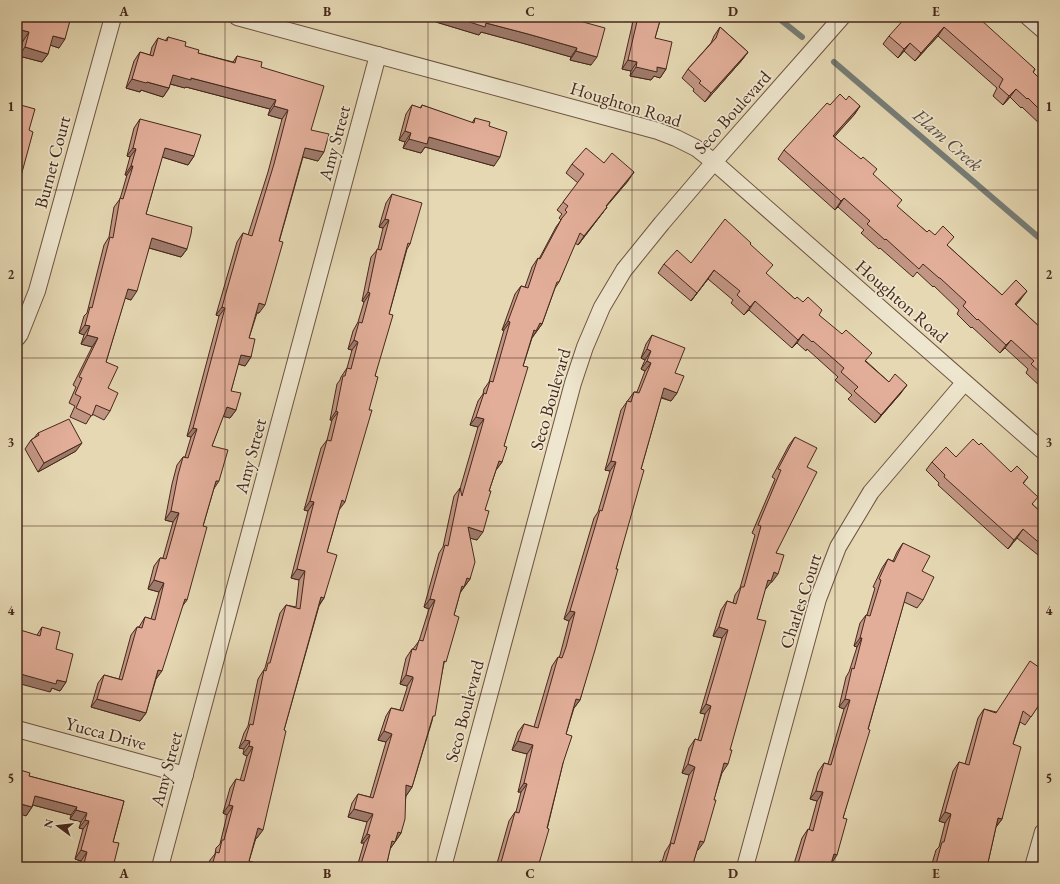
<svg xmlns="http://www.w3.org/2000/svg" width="1060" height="884" font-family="'EB Garamond',serif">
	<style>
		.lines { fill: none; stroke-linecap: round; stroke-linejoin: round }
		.stream { stroke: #777e78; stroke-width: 6 }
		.minor-casing { stroke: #6e5442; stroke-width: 18 }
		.minor { stroke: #eee6ce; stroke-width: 16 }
		.wall { fill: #c29684; stroke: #46281c }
		.shaded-wall { fill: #9e7a6b; stroke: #46281c }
		.building { fill: #e2ae99; stroke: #46281c }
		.grid { fill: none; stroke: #46281c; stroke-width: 1; stroke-opacity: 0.55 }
		.labels { text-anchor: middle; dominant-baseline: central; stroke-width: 3.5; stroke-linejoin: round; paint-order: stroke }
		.street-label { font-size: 18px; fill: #46281c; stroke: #eee6ce }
		.water-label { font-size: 19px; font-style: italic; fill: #5a4c42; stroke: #eee6ce }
		.neatline { fill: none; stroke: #46281c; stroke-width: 1.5 }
		.grid-label { font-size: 13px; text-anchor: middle; font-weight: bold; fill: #46281c }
	</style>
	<rect width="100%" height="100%" fill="#e5d8b3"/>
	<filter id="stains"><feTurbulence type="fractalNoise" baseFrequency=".005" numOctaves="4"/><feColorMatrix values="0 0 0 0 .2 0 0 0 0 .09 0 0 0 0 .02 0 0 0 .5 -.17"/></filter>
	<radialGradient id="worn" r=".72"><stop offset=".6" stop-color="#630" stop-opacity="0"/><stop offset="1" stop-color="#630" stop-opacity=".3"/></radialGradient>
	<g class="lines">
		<g class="stream">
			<path d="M777 17 802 37"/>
			<path d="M834 62 1043 241"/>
		</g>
		<g class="minor-casing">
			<g id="minor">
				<path d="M237 17 658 131 676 138 696 148 714 162 1043 451"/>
				<path d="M1028 17 1043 30"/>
				<path d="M17 338 20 334 37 291 113 17"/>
				<path d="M17 729 185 775"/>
				<path d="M160 867 378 55"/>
				<path d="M443 867 573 383 585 347 602 307 624 270 662 223 714 162 842 17"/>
				<path d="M745 867 818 599 838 547 871 492 964 383"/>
				<path d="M1033 867 1043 832"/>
			</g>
		</g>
		<use href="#minor" class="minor"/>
	</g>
	<g class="wall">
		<path d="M17 17 59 48 50 45 48 54 42 62 19 56 23 41 17 39Z"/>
		<path d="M435 17H565L591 65 570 60 571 57 522 43 481 32 479 35 436 22 437 18Z"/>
		<path d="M634 17H661L655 38 666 69 660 78 654 76 651 80 630 76 631 71 622 69Z"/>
		<path d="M977 22 1035 69 1033 73 1043 82V127L1022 107 1021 108 1010 97 1003 105 993 96 997 88 938 36 915 61 904 51 898 58 883 44 889 36Z"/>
		<path d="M720 27 748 52 742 60 705 102 693 91 694 89 682 78 688 69 711 43 714 36Z"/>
		<path d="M168 37 198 53 233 62 237 56 261 67 311 130 318 161 303 157 259 313H257L249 338 251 357 245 366 238 364 231 391 236 410 230 418 223 416 212 446 214 488 203 526 182 607 156 679 146 713 140 721 91 707 98 683 104 675 119 679 131 635 137 627H139L145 617 151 619 159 592 148 589 154 566 160 558H163L173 522 165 520 172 484 177 465 183 457H185L191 437 187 436 219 316 216 315 237 242 243 233 248 235 268 172 282 119 268 115 270 109 186 87 185 88 170 84 169 88 163 97 141 90 140 92 126 88 134 61 140 52 150 55 152 47 158 38 165 41Z"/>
		<path d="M846 100 860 106 854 115 834 136 873 175 897 207 927 232 948 246 1002 295 1021 299 1016 305 1043 330V385L1041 387 1026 373 1028 369 1005 348 1000 353 972 327 971 328 957 314 959 310 934 286 933 287 917 272 913 277 880 248 879 249 861 233 864 230 838 207 835 210 778 159 784 150 830 105Z"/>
		<path d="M412 105 420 108 422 105 472 123 475 118 489 126 494 166 425 147 421 153 403 148 405 142 399 140 406 114Z"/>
		<path d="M140 119 194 156 188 165 162 157 146 214 187 249 181 257 149 248 131 300 125 298 106 362 108 388 110 411 104 420 92 414 86 424 70 417 75 406 69 403 76 387 73 385 92 347 81 344 84 335 79 333 84 316 87 313 104 245 109 237 114 207 120 199 127 175H125L130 157 127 156 134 128Z"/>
		<path d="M604 163 628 181 606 206 607 207 601 215 578 245 575 243 559 282 555 288 542 324 532 338 523 366 504 446 502 462 496 470 489 491 477 540 470 538V579L460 593 454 615 432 721 412 787 406 796 401 833 390 849 386 867H357L364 843H361L367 822 348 817 352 803 358 794 370 797 386 742 378 740 386 716 391 708 400 710 407 688V686L400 684 406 658 412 649H413L419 641 429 609 424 607 439 553 443 547 454 496 460 488V489L478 427 470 425 478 401 483 394 484 389 489 382 504 330H502L515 294 521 286 525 287 532 267 538 258 539 259 556 227 561 220 559 218 562 214 557 210 578 183 566 173 572 164Z"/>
		<path d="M392 194 410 244 407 249 389 314 375 376 339 510 327 552 324 598 319 606 284 730 257 838H256L249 861 258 867H208L210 860 215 854 216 848 220 844 227 815 223 813 230 788 236 779 240 781 247 756 243 754 244 749 239 748 244 733 248 726 258 679 265 668 280 613 286 605 296 607 299 580 291 578 308 511 304 510 321 448 327 440 332 420H330L337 384 340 380 341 377 347 368 352 350 348 349 353 331 358 322 364 302 362 301 371 257 378 249 383 228 379 227 386 203Z"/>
		<path d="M750 245 766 274 795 299 819 315 866 361 901 393 875 423 848 399 852 395 835 380 838 377 807 349 806 351 797 343 792 348 749 310 744 315 731 303 733 300 708 279 691 301 658 273 664 264 691 263Z"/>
		<path d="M652 335 675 373 677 393 671 401 661 398 641 469 616 569 580 700 574 708 566 734 563 763 538 867H496L509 821 515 812H516L521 792H518L527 754 512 750 518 732 524 724 534 727 552 666 558 657 559 658 560 655 569 621 564 619 594 518 598 512 610 471 605 470 621 410 634 392H637L645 371 641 369 645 360 641 358 646 344Z"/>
		<path d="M38 433 76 451 38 472 25 449 31 440 34 438Z"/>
		<path d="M795 437 807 467 776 553 772 582H771L765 589 757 619 722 773 698 850H697L692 867H656L660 861 662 862 665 852 670 844 689 775 682 773 689 748 695 739 698 740 705 714 700 713 722 638 713 636 721 610 727 601 733 603 735 595 740 588 755 535 752 533 775 479 772 477 789 445Z"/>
		<path d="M956 457 1028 477 1023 484 1033 505 1043 514V559L1017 538 1008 549 938 485 939 483 926 470 932 462Z"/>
		<path d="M903 543 922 571 923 600 917 608 904 602 843 818 830 867H793L802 838 808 829 809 830 817 801 810 799 818 772 824 763 828 764 844 709 839 707 846 677 849 672 857 647 854 646 860 623 866 615H867L875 588 873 587 882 568 888 559 893 561 897 552Z"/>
		<path d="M42 627 56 649 66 682 60 691 52 688 50 692 37 635Z"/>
		<path d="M1043 699 1025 725 1020 722 1013 744 1002 819 996 827 987 867H931L936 850 939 847 945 823 939 821 953 771 959 762 965 764 978 718 984 709 996 712Z"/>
		<path d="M29 776 124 801 113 842V867H79L81 861 75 859 83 829 79 828 81 822 70 819 71 815 33 805 32 807 26 816Z"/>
	</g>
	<g class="shaded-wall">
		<path d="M439 17H454L486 23 528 34 577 48 571 57 522 43 481 32 479 35 436 22Z"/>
		<path d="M944 27 938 36 915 61 921 53Z"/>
		<path d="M17 29 29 32 23 41 17 39Z"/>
		<path d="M53 36 65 39 59 48 47 44Z"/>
		<path d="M910 43 904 51 898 58 904 49Z"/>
		<path d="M25 47 48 54 42 62 19 56Z"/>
		<path d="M576 51 597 57 591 65 570 60Z"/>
		<path d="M748 52 742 60 705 102 711 93Z"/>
		<path d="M628 60 637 62 631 71 622 69Z"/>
		<path d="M636 67H657L666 69 660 78 654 76 651 80 630 76Z"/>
		<path d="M173 75 191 78 276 100 270 109 186 87 185 88 167 83Z"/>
		<path d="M132 79 147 82 169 88 163 97 141 90 140 92 126 88Z"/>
		<path d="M1016 89 1010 97 1003 105 1009 96Z"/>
		<path d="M274 106 288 110 282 119 268 115Z"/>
		<path d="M860 106 854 115 828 144 833 136Z"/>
		<path d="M405 131 411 133 405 142 399 140Z"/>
		<path d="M429 137 500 157 494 166 425 147 421 153 403 148 409 139Z"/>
		<path d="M133 148 136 149 130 157 127 156Z"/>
		<path d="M165 148 194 156 188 165 159 156Z"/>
		<path d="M305 148 324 152 318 161 299 156Z"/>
		<path d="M131 166H133L127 175H125Z"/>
		<path d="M634 172 628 181 600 214 606 206Z"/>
		<path d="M844 198 838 207 835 210 841 201Z"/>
		<path d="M607 207 601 215 578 245 584 236Z"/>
		<path d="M385 219 389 220 383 228 379 227Z"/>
		<path d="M152 238 187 249 181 257 146 247Z"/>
		<path d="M714 270 708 279 691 301 697 293Z"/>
		<path d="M128 289 137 291 131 300 122 297Z"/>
		<path d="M1027 291 1021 299 1009 313 1015 304Z"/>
		<path d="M368 292 370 293 364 302 362 301Z"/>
		<path d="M755 301 749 310 744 315 750 307Z"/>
		<path d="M259 303 265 305 259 313 253 312Z"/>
		<path d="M222 307 225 308 219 316 216 315Z"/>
		<path d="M508 321 510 322 504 330H502Z"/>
		<path d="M540 323 542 324 530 340 528 339Z"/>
		<path d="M85 325 90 326 84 335 79 333Z"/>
		<path d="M803 334 797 343 792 348 798 340Z"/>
		<path d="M87 335 98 338 92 347 81 344Z"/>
		<path d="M354 340 358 342 352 350 348 349Z"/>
		<path d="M1011 340 1005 348 1000 353 1006 345Z"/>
		<path d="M647 349 651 351 645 360 641 358Z"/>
		<path d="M241 355 251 357 245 366 235 363Z"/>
		<path d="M647 361 651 363 645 371 641 369Z"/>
		<path d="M907 385 901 393 875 423 881 415Z"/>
		<path d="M664 388 677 393 671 401 658 396Z"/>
		<path d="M227 407 236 410 230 418 221 416Z"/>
		<path d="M336 411 338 412 332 420H330Z"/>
		<path d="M476 417 484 419 478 427 470 425Z"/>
		<path d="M193 428 197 429 191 437 187 436Z"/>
		<path d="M82 443 76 451 38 472 44 463Z"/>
		<path d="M499 461 502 462 496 470 493 469Z"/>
		<path d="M611 461 616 462 610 471 605 470Z"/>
		<path d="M216 481H219L213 490Z"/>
		<path d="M342 500 345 502 339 510 336 509Z"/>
		<path d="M310 501 314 502 308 511 304 510Z"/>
		<path d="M171 511 179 513 173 522 165 520Z"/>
		<path d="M468 527 483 532 477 540 462 536Z"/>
		<path d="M1023 529 1017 538 1008 549 1014 540Z"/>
		<path d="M297 569 305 571 299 580 291 578Z"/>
		<path d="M774 572 778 574 772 582H771L765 590 762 589Z"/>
		<path d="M467 578 470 579 458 595H456Z"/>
		<path d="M154 580 164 583 159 592 148 589Z"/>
		<path d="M321 597 324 598 318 606Z"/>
		<path d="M185 599 187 600 181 608Z"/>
		<path d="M430 599 435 600 429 609 424 607Z"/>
		<path d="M570 611 575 612 569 621 564 619Z"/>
		<path d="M719 627 728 630 722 638 713 636Z"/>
		<path d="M860 638H862L857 647 854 646Z"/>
		<path d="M158 670 162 671 156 679Z"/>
		<path d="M17 673 57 680 66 682 60 691 52 688 50 692 17 683Z"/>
		<path d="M406 675 413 677 407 686 400 684Z"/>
		<path d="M97 699 146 713 140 721 91 707Z"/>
		<path d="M576 699 580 700 574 708 570 707Z"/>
		<path d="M845 699 850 700 844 709 839 707Z"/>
		<path d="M706 704 711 706 705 714 700 713Z"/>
		<path d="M384 731 392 734 386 742 378 740Z"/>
		<path d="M245 740 250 741 244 749 239 748Z"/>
		<path d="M518 741 533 745 527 754 512 750Z"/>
		<path d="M249 746 253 747 247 756 243 754Z"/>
		<path d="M724 763 728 764 722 773 718 772Z"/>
		<path d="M688 764 695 767 689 775 682 773Z"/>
		<path d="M524 783 527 784 521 792H518Z"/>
		<path d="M406 785 412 787 406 796 400 794Z"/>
		<path d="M816 791 823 792 817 801 810 799Z"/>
		<path d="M35 796 77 807 71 815 29 804Z"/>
		<path d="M17 803 32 807 26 816 17 813Z"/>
		<path d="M229 805 233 806 227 815 223 813Z"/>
		<path d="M354 809 373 814 367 822 348 817Z"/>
		<path d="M76 810 87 813 81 822 70 819Z"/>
		<path d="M945 812 951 814 945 823 939 821Z"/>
		<path d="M998 818 1002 819 996 827Z"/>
		<path d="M85 820 89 821 83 829 79 828Z"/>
		<path d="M258 828 263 830 257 838 252 837Z"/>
		<path d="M398 832 401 833 395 842Z"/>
		<path d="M367 834 370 835 364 843H361Z"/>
		<path d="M392 841 395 842 389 850Z"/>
		<path d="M700 841 704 842 698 850 694 849Z"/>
		<path d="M81 850 87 852 81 861 75 859Z"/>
		<path d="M834 854 837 855 831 864Z"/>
		<path d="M936 864 947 867H934Z"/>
	</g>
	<g class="building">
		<path d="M17 17H71L65 39 53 36 48 54 25 47 29 32 17 29Z"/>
		<path d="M454 17H565L605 28 597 57 576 51 577 48 528 34 486 23 485 27Z"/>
		<path d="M638 17H661L655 38 672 42 666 69 657 67V72L636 67 637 62 628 60Z"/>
		<path d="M906 17H971L977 22 980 19 1035 69 1033 72 1043 82V113L1028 98 1027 99 1016 89 1009 96 999 87 1003 79 944 27 921 53 910 43 904 49 889 36Z"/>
		<path d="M720 27 748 52 711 93 699 83 701 81 688 69 716 38Z"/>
		<path d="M168 37 186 42 185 46 199 50 198 53 235 63 237 56 262 62 261 67 324 86 311 130 329 134 324 152 305 148 279 241 283 242 265 305 259 303 249 338 255 339 251 357 241 355 231 391 241 393 236 410 227 407 212 446 228 450 219 481H216L203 526 207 527 187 600 185 599 162 671 158 670 146 713 97 699 104 675 122 680 137 627 142 628 145 617 155 620 164 583 154 580 160 558 166 559 179 513 171 511 178 475 183 457 188 458 197 429 193 428 225 308 222 307 243 233 252 236 274 164 288 110 274 106 276 100 191 78V80L173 75 169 88 147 82 146 83 132 79 140 52 153 56 158 38 167 41Z"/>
		<path d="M840 94 846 100 849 96 860 106 833 136 861 159 863 157 877 169 873 174 902 200 897 206 927 232 929 230 935 235 943 226 954 237 947 245 1002 295 1016 280 1027 291 1015 304 1043 330V375L1031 364 1034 361 1011 340 1006 345 978 319 977 320 963 306 966 302 940 278H939L923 264 919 269 886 239 885 240 867 224 870 221 844 198 841 201 784 150 827 103 830 105Z"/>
		<path d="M17 104 35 109 29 130 33 132 18 187 17 186Z"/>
		<path d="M412 105 421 108 422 105 474 123 475 118 490 122 489 126 507 132 500 157 429 137 427 144 409 139 411 133 405 131Z"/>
		<path d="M140 119 201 135 194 156 165 148 146 214 192 227 191 234 187 249 152 238 137 291 128 289 106 362 118 367 108 388 118 393 110 411 96 405 92 416 76 408 81 397 75 394 82 378 79 377 98 338 87 335 90 326 85 325 90 307 92 308 110 237 113 238 120 198 123 199 133 166H131L136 149 133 148Z"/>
		<path d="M586 148 604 163 612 153 634 172 606 206 607 207 584 236 580 233 559 282H557L542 324 540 323 536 331 534 330 523 366 528 367 504 446 507 447 502 462 499 461 489 491H491L485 510 489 511 483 532 468 527 475 562 470 579 467 578 464 587 462 586 454 615 459 617 446 662 444 661 435 716H433L412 787 406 785 405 819 401 833 398 832 395 842 392 841 386 867H360L370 835 367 834 373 814 354 809 358 794 373 798 392 734 384 731 391 708 403 711 413 679V677L406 675 412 649 416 650 419 640 423 641 435 600 430 599 445 545 448 546 460 488 462 496 484 419 476 417 484 393 486 394 490 381 493 382 510 322 508 321 521 286 528 288 538 258 540 259 562 218 567 212 565 210 568 206 563 202 584 174 572 164Z"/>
		<path d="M392 194 422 203 410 244 408 243 389 314 393 315 375 376 378 377 369 410H372L345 502 342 500 327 552 337 555 324 598 321 597 284 730 286 731 263 830 258 828 249 861 259 864 258 867H216L212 865 216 852 219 853 222 840H224L233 806 229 805 236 779 244 781 253 747 249 746 250 741 245 740 250 724 253 725 264 670 266 671 268 663H270L286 605 300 609 305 571 297 569 314 502 310 501 327 440 331 441 338 412 336 411 343 376H345L347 368 351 369 358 342 354 340 359 322 362 323 370 293 368 292 377 249 381 250 389 220 385 219Z"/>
		<path d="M725 219 751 243 750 244 773 265 766 273 795 299 797 297 803 302 808 297 822 310 819 315 842 334 846 330 872 353 865 361 889 382 895 374 907 385 881 415 854 391 858 387 841 372 844 368 813 341 812 342 803 334 798 340 755 301 750 307 737 295 740 291 714 270 697 293 664 264 677 250 691 263Z"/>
		<path d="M652 335 685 348 675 373 684 376 677 393 664 388 641 469 644 470 616 569H618L595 650 580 700 576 699 566 734 572 736 563 763 547 828 549 829 538 867H503L500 866 509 834 515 812 519 813 527 784 524 783 533 745 518 741 524 724 538 728 558 657 562 658 566 647 575 612 570 611 600 510 602 511 616 462 611 461 627 401 631 402 634 392 639 393 651 363 647 361 651 351 647 349Z"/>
		<path d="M69 419 82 443 44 463 31 440 39 435 38 433Z"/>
		<path d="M795 437 817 448 807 467 817 472 776 553 784 555 778 574 774 572 771 581 768 580 757 619 766 621 730 750H732L728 764 724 763 714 800H716L704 842 700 841 692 867H659L660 861 665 863 671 843 674 844 695 767 688 764 695 739 701 741 711 706 706 704 728 630 719 627 727 601 736 604 741 587H744L761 526 758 525 781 470 778 469Z"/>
		<path d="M973 439 979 445 981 443 1011 472 1017 466 1028 477 1023 483 1038 497 1032 504 1043 514V546L1023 529 1014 540 944 477 945 475 932 462 946 447 956 457Z"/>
		<path d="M903 543 930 556 922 571 934 577 923 600 907 592 868 729 870 730 843 818 847 819 837 855 834 854 830 867H795V866L797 867 808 829 813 831 823 792 816 791 824 763 831 765 850 700 845 699 852 668 854 669 862 638H860L866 615 870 616 881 580 879 579 888 559 894 562Z"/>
		<path d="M42 627 60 632 56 649 73 654 66 682 57 680 56 684 17 673V629L40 636Z"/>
		<path d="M1030 661 1043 670V699L1031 717 1023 711 1013 744 1021 747 1002 819 998 818 987 867H947L936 864 942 842H944L951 814 945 812 959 762 969 765 984 709 996 713Z"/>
		<path d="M17 769 30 773 29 776 124 801 113 842 119 843 113 867H83L87 852 81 850 89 821 85 820 87 813 76 810 77 807 35 796 32 807 17 803Z"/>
	</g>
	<path class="grid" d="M225 17V867M428 17V867M632 17V867M835 17V867M17 190H1043M17 358H1043M17 526H1043M17 694H1043"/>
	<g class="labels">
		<g class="street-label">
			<text transform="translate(626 104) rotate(17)">Houghton Road</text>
			<text transform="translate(732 112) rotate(-48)">Seco Boulevard</text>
			<text transform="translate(334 143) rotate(-75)">Amy Street</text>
			<text transform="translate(52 162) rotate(-75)">Burnet Court</text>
			<text transform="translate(902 301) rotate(41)">Houghton Road</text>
			<text transform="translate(550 399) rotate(-74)">Seco Boulevard</text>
			<text transform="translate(250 456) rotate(-75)">Amy Street</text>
			<text transform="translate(800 601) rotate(-72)">Charles Court</text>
			<text transform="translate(464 711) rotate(-75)">Seco Boulevard</text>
			<text transform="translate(106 733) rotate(15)">Yucca Drive</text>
			<text transform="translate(166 769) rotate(-75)">Amy Street</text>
		</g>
		<g class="water-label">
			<text transform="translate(948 140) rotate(41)">Elam Creek</text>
		</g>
	</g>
	<rect width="1060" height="884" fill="none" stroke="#e5d8b3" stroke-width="44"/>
	<g transform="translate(58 826) rotate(285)" stroke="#eee6ce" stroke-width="3" paint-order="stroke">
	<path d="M0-3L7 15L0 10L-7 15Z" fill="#46281c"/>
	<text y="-6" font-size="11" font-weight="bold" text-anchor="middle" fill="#46281c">N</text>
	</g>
	<rect x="22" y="22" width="1016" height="840" class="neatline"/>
	<g class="grid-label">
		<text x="124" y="16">A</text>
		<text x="327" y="16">B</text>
		<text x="530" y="16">C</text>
		<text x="733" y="16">D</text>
		<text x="936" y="16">E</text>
		<text x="11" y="111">1</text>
		<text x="1049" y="111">1</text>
		<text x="11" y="279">2</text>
		<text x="1049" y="279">2</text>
		<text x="11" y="447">3</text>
		<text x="1049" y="447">3</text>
		<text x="11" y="615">4</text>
		<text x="1049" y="615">4</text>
		<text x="11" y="783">5</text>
		<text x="1049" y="783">5</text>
		<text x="124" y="878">A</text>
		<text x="327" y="878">B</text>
		<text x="530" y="878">C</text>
		<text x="733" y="878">D</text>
		<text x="936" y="878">E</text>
	</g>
	<rect width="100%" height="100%" filter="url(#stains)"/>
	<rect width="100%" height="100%" fill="url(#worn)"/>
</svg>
